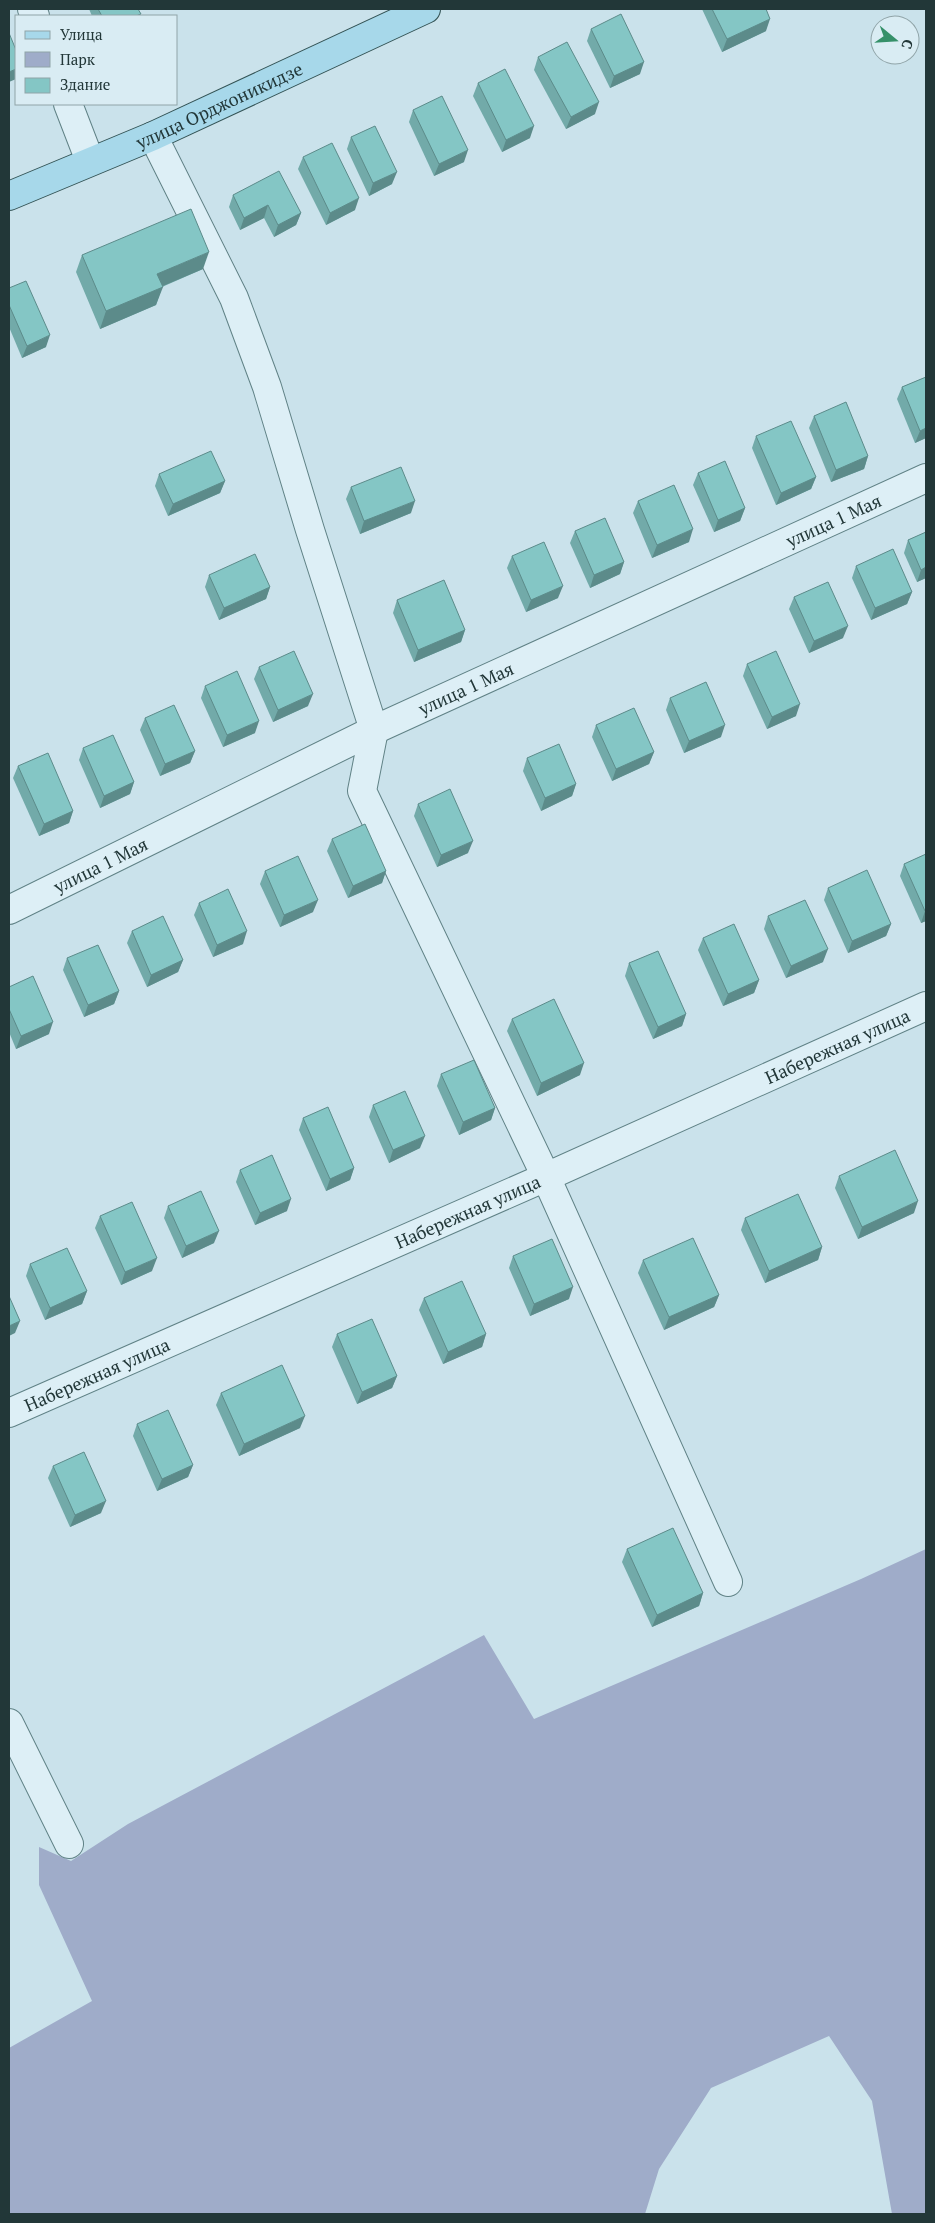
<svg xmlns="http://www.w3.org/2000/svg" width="935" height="2223" font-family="'PT Serif',serif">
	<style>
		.green { fill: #9facc9 }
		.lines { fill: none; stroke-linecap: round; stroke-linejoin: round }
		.minor-casing { stroke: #608286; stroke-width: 30 }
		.major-casing { stroke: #335355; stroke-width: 30 }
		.minor { stroke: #ddeff6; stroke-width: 28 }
		.major { stroke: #a7d8ea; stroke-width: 28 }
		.wall { fill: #72aaa9 }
		.shaded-wall { fill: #5c8b8a }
		.building { fill: #84c6c5; stroke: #5c8b8a }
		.labels { text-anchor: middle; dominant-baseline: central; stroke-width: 4; stroke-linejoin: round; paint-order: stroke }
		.street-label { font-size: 18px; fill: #223738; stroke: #d9ecf3 }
	</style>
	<rect width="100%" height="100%" fill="#cae2eb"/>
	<path class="green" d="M926 1549V2214H892L872 2101 829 2036 711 2088 659 2169 645 2214H9V2048L92 2001 39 1885V1847L71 1861 128 1824 484 1635 534 1719 861 1579Z"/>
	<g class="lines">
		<g class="minor-casing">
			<g id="minor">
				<path d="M32 9 35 16"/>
				<path d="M68 104 90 161"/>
				<path d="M153 136 234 298 267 387 310 530 374 730 362 791 546 1177 728 1582"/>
				<path id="s1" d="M9 910 374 730 926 478"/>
				<path id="s2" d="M9 1413 546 1177 926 1006"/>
				<path d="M9 1723 69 1844"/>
			</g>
		</g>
		<g class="major-casing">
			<g id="major">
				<path id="s3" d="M9 196 153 136 426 9"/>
			</g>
		</g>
		<use href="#minor" class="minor"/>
		<use href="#major" class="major"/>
	</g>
	<g class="wall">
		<path d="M89 9H138L140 16H92Z"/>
		<path d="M702 9H766V31L722 52Z"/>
		<path d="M591 29 640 74 610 88 587 41Z"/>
		<path d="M538 57 595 114 566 129 534 70Z"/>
		<path d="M478 83 530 138 502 152 473 96Z"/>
		<path d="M413 110 464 162 434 176 409 122Z"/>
		<path d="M351 137 392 184 369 196 347 149Z"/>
		<path d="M303 157 355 210 326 225 298 169Z"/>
		<path d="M233 195 301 213 296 225 274 237 264 218 240 230 229 207Z"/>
		<path d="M82 255 203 269 162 287 156 305 100 329 76 272Z"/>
		<path d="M9 288 46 347 22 358 9 327Z"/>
		<path d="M926 377V438L915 443 897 399 902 387Z"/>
		<path d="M814 416 868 456 864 469 831 482 809 428Z"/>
		<path d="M756 436 816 477 811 489 776 505 752 448Z"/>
		<path d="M698 473 745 508 740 521 714 532 693 485Z"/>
		<path d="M159 474 225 481 220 493 168 516 155 486Z"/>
		<path d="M351 487 411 513 360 534 346 499Z"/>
		<path d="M638 501 689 542 652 558 633 513Z"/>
		<path d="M575 531 624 562 620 574 590 588 570 543Z"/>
		<path d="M926 532V578L917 582 904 553 908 540Z"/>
		<path d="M512 556 558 598 526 612 507 568Z"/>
		<path d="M856 566 912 592 907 604 871 620 852 578Z"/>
		<path d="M209 575 270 587 266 599 219 620 205 587Z"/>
		<path d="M794 597 843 638 809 653 789 609Z"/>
		<path d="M397 600 465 630 461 642 414 662 393 613Z"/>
		<path d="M747 664 796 716 767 729 743 676Z"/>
		<path d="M259 667 308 706 273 722 254 679Z"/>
		<path d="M205 686 255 733 223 747 201 698Z"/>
		<path d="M670 698 721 737 684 753 666 710Z"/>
		<path d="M145 718 195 751 190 763 160 776 140 730Z"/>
		<path d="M596 725 654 752 649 764 612 781 592 737Z"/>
		<path d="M83 748 134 782 130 794 100 808 79 760Z"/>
		<path d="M527 758 576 784 572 796 541 811 523 771Z"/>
		<path d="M18 766 73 811 69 823 39 836 13 778Z"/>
		<path d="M418 804 468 853 437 867 414 816Z"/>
		<path d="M332 839 386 871 382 883 348 898 327 851Z"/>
		<path d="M926 854V921L921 923 900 876 904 864Z"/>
		<path d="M265 871 313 912 280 927 260 884Z"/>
		<path d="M828 888 891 924 886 936 848 953 824 900Z"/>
		<path d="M199 903 243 944 213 957 194 915Z"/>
		<path d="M768 916 823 962 786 978 764 929Z"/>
		<path d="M132 931 183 960 178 972 147 987 127 943Z"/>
		<path d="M703 938 759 980 754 993 723 1006 698 950Z"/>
		<path d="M67 958 119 991 114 1004 84 1017 63 970Z"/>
		<path d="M629 963 686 1014 682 1026 653 1039 625 976Z"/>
		<path d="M9 987 49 1034 16 1049 9 1032Z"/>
		<path d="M512 1019 580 1075 537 1096 507 1031Z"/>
		<path d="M441 1074 495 1108 491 1120 459 1135 437 1086Z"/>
		<path d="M373 1105 420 1148 389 1163 369 1117Z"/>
		<path d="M303 1118 354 1168 350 1180 326 1191 299 1130Z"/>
		<path d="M240 1170 287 1211 255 1225 236 1182Z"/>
		<path d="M839 1176 914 1213 858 1239 835 1188Z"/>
		<path d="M168 1206 214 1243 182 1258 164 1218Z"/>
		<path d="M100 1216 152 1271 121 1285 95 1228Z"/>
		<path d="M745 1218 822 1247 818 1260 765 1283 741 1230Z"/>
		<path d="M513 1256 569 1299 530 1316 509 1268Z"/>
		<path d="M643 1260 719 1295 714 1307 664 1330 638 1273Z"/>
		<path d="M30 1264 87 1291 82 1304 45 1320 26 1276Z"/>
		<path d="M424 1298 486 1334 482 1347 443 1364 419 1310Z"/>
		<path d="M337 1334 397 1376 392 1388 357 1404 332 1347Z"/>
		<path d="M221 1393 300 1428 239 1456 216 1405Z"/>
		<path d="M137 1424 193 1465 188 1477 157 1491 133 1436Z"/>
		<path d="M53 1466 101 1513 70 1527 48 1478Z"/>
		<path d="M627 1549 703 1593 699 1606 652 1627 622 1562Z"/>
	</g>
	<g class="shaded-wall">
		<path d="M770 19 766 31 722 52 727 39Z"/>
		<path d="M644 62 640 74 610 88 614 76Z"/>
		<path d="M16 69V79L9 82V72Z"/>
		<path d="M599 102 595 114 566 129 571 117Z"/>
		<path d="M534 126 530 138 502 152 506 140Z"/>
		<path d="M468 150 464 162 434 176 439 164Z"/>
		<path d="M397 172 392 184 369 196 373 183Z"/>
		<path d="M359 198 355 210 326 225 330 213Z"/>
		<path d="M268 205 264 218 240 230 244 218Z"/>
		<path d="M301 213 296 225 274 237 278 225Z"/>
		<path d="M209 252 203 269 151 291 157 274Z"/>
		<path d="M163 287 156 305 100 329 106 311Z"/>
		<path d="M50 335 46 347 22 358 27 346Z"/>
		<path d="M926 428V438L915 443 920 431Z"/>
		<path d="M868 456 864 469 831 482 836 470Z"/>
		<path d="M816 477 811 489 776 505 781 493Z"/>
		<path d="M225 481 220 493 168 516 173 504Z"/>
		<path d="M415 501 411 513 360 534 364 521Z"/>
		<path d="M745 508 740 521 714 532 718 520Z"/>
		<path d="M693 529 689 542 652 558 657 545Z"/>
		<path d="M624 562 620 574 590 588 594 575Z"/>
		<path d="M926 567V578L917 582 921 570Z"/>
		<path d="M563 586 558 598 526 612 531 600Z"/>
		<path d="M270 587 266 599 219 620 224 608Z"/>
		<path d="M912 592 907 604 871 620 875 608Z"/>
		<path d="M848 626 843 638 809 653 814 641Z"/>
		<path d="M465 630 461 642 414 662 418 650Z"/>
		<path d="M313 694 308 706 273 722 278 710Z"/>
		<path d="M800 704 796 716 767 729 772 717Z"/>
		<path d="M259 721 255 733 223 747 227 735Z"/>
		<path d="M725 725 721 737 684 753 689 741Z"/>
		<path d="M195 751 190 763 160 776 165 764Z"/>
		<path d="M654 752 649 764 612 781 616 769Z"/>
		<path d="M134 782 130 794 100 808 104 796Z"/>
		<path d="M576 784 572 796 541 811 545 798Z"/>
		<path d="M73 811 69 823 39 836 44 824Z"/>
		<path d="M473 841 468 853 437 867 441 855Z"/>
		<path d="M386 871 382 883 348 898 353 886Z"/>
		<path d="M318 900 313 912 280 927 284 915Z"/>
		<path d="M925 911H926V921L921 923Z"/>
		<path d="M891 924 886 936 848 953 852 941Z"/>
		<path d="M247 931 243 944 213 957 217 945Z"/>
		<path d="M828 949 823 962 786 978 791 966Z"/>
		<path d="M183 960 178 972 147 987 151 975Z"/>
		<path d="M759 980 754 993 723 1006 728 994Z"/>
		<path d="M119 991 114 1004 84 1017 88 1005Z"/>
		<path d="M686 1014 682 1026 653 1039 658 1027Z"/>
		<path d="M53 1022 49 1034 16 1049 21 1036Z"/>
		<path d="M584 1063 580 1075 537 1096 541 1083Z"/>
		<path d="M495 1108 491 1120 459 1135 463 1122Z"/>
		<path d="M425 1136 420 1148 389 1163 393 1150Z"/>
		<path d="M354 1168 350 1180 326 1191 330 1179Z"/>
		<path d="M291 1199 287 1211 255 1225 260 1213Z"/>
		<path d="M918 1201 914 1213 858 1239 862 1227Z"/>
		<path d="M219 1231 214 1243 182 1258 186 1246Z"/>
		<path d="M822 1247 818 1260 765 1283 769 1271Z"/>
		<path d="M157 1258 152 1271 121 1285 125 1272Z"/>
		<path d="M573 1287 569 1299 530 1316 534 1304Z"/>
		<path d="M87 1291 82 1304 45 1320 50 1308Z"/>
		<path d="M719 1295 714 1307 664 1330 669 1317Z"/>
		<path d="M20 1321 15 1333 9 1336V1326Z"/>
		<path d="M486 1334 482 1347 443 1364 448 1352Z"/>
		<path d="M397 1376 392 1388 357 1404 362 1392Z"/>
		<path d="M305 1416 300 1428 239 1456 244 1444Z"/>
		<path d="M193 1465 188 1477 157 1491 162 1479Z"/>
		<path d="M106 1501 101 1513 70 1527 75 1515Z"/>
		<path d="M703 1593 699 1606 652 1627 657 1615Z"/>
	</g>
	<g class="building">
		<path d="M98 9H138L141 14 136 16H102Z"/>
		<path d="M712 9H766L770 19 727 39Z"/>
		<path d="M621 14 644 62 614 76 591 29Z"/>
		<path d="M9 33 16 50V69L9 72Z"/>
		<path d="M567 42 599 102 571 117 538 57Z"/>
		<path d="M505 69 534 126 506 140 478 83Z"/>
		<path d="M442 96 468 150 439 164 413 110Z"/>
		<path d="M375 126 397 172 373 183 351 137Z"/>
		<path d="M332 143 359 198 330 213 303 157Z"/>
		<path d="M279 171 301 213 278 225 268 205 244 218 233 195Z"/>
		<path d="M191 209 209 252 157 274 163 287 106 311 82 255Z"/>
		<path d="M26 281 50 335 27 346 9 305V288Z"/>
		<path d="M926 377V428L920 431 902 387Z"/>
		<path d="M846 402 868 456 836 470 814 416Z"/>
		<path d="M791 421 816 477 781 493 756 436Z"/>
		<path d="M211 451 225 481 173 504 159 474Z"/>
		<path d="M725 461 745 508 718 520 698 473Z"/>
		<path d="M401 467 415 501 364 521 351 487Z"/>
		<path d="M674 485 693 529 657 545 638 501Z"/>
		<path d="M605 518 624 562 594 575 575 531Z"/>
		<path d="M926 532V567L921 570 908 540Z"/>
		<path d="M544 542 563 586 531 600 512 556Z"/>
		<path d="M893 549 912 592 875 608 856 566Z"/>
		<path d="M255 554 270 587 224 608 209 575Z"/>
		<path d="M444 580 465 630 418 650 397 600Z"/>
		<path d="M828 582 848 626 814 641 794 597Z"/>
		<path d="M294 651 313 694 278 710 259 667Z"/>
		<path d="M776 651 800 704 772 717 747 664Z"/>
		<path d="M237 671 259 721 227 735 205 686Z"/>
		<path d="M706 682 725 725 689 741 670 698Z"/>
		<path d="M174 705 195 751 165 764 145 718Z"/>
		<path d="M634 708 654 752 616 769 596 725Z"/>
		<path d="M113 735 134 782 104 796 83 748Z"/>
		<path d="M559 744 576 784 545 798 527 758Z"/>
		<path d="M48 753 73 811 44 824 18 766Z"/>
		<path d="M450 789 473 841 441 855 418 804Z"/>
		<path d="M365 824 386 871 353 886 332 839Z"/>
		<path d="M926 854V911H925L904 864Z"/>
		<path d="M298 856 318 900 284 915 265 871Z"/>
		<path d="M867 870 891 924 852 941 828 888Z"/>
		<path d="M228 889 247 931 217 945 199 903Z"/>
		<path d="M805 900 828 949 791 966 768 916Z"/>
		<path d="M163 916 183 960 151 975 132 931Z"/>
		<path d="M734 924 759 980 728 994 703 938Z"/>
		<path d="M98 945 119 991 88 1005 67 958Z"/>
		<path d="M658 951 686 1014 658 1027 629 963Z"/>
		<path d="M33 976 53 1022 21 1036 9 1009V987Z"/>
		<path d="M554 999 584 1063 541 1083 512 1019Z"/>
		<path d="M474 1060 495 1108 463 1122 441 1074Z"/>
		<path d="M405 1091 425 1136 393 1150 373 1105Z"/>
		<path d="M328 1107 354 1168 330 1179 303 1118Z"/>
		<path d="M895 1150 918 1201 862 1227 839 1176Z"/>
		<path d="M272 1155 291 1199 260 1213 240 1170Z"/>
		<path d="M201 1191 219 1231 186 1246 168 1206Z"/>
		<path d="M798 1194 822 1247 769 1271 745 1218Z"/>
		<path d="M132 1202 157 1258 125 1272 100 1216Z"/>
		<path d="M693 1238 719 1295 669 1317 643 1260Z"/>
		<path d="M552 1239 573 1287 534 1304 513 1256Z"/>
		<path d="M67 1248 87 1291 50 1308 30 1264Z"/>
		<path d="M462 1281 486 1334 448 1352 424 1298Z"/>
		<path d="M9 1296 20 1321 9 1326Z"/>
		<path d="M372 1319 397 1376 362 1392 337 1334Z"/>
		<path d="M282 1365 305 1416 244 1444 221 1393Z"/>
		<path d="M168 1410 193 1465 162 1479 137 1424Z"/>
		<path d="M84 1452 106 1501 75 1515 53 1466Z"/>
		<path d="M673 1528 703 1593 657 1615 627 1549Z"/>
	</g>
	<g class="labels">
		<g class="street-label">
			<text stroke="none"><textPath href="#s3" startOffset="229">улица Орджоникидзе</textPath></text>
			<text stroke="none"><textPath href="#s1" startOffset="912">улица 1 Мая</textPath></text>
			<text stroke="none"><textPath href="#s1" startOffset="508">улица 1 Мая</textPath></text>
			<text stroke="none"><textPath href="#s1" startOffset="102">улица 1 Мая</textPath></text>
			<text stroke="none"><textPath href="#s2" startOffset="906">Набережная улица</textPath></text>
			<text stroke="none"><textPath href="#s2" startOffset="501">Набережная улица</textPath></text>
			<text stroke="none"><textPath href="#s2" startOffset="96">Набережная улица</textPath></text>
		</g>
	</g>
	<rect width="935" height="2223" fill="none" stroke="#223738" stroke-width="20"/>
	<rect x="15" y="15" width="162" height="90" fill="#d9ecf3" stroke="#90a4a8"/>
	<rect x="25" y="31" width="25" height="8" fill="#a7d8ea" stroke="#90a4a8"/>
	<text x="60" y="40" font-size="15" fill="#223738">Улица</text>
	<rect x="25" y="52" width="25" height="15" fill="#9facc9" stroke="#90a4a8"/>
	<text x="60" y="65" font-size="15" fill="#223738">Парк</text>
	<rect x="25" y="78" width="25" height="15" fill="#84c6c5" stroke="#90a4a8"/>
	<text x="60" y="90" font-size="15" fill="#223738">Здание</text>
	<g transform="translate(895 40) rotate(108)"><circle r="24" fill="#d9ecf3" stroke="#90a4a8"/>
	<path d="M0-4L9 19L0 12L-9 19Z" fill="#359069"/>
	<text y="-8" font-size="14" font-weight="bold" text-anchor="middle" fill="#223738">С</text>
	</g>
</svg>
